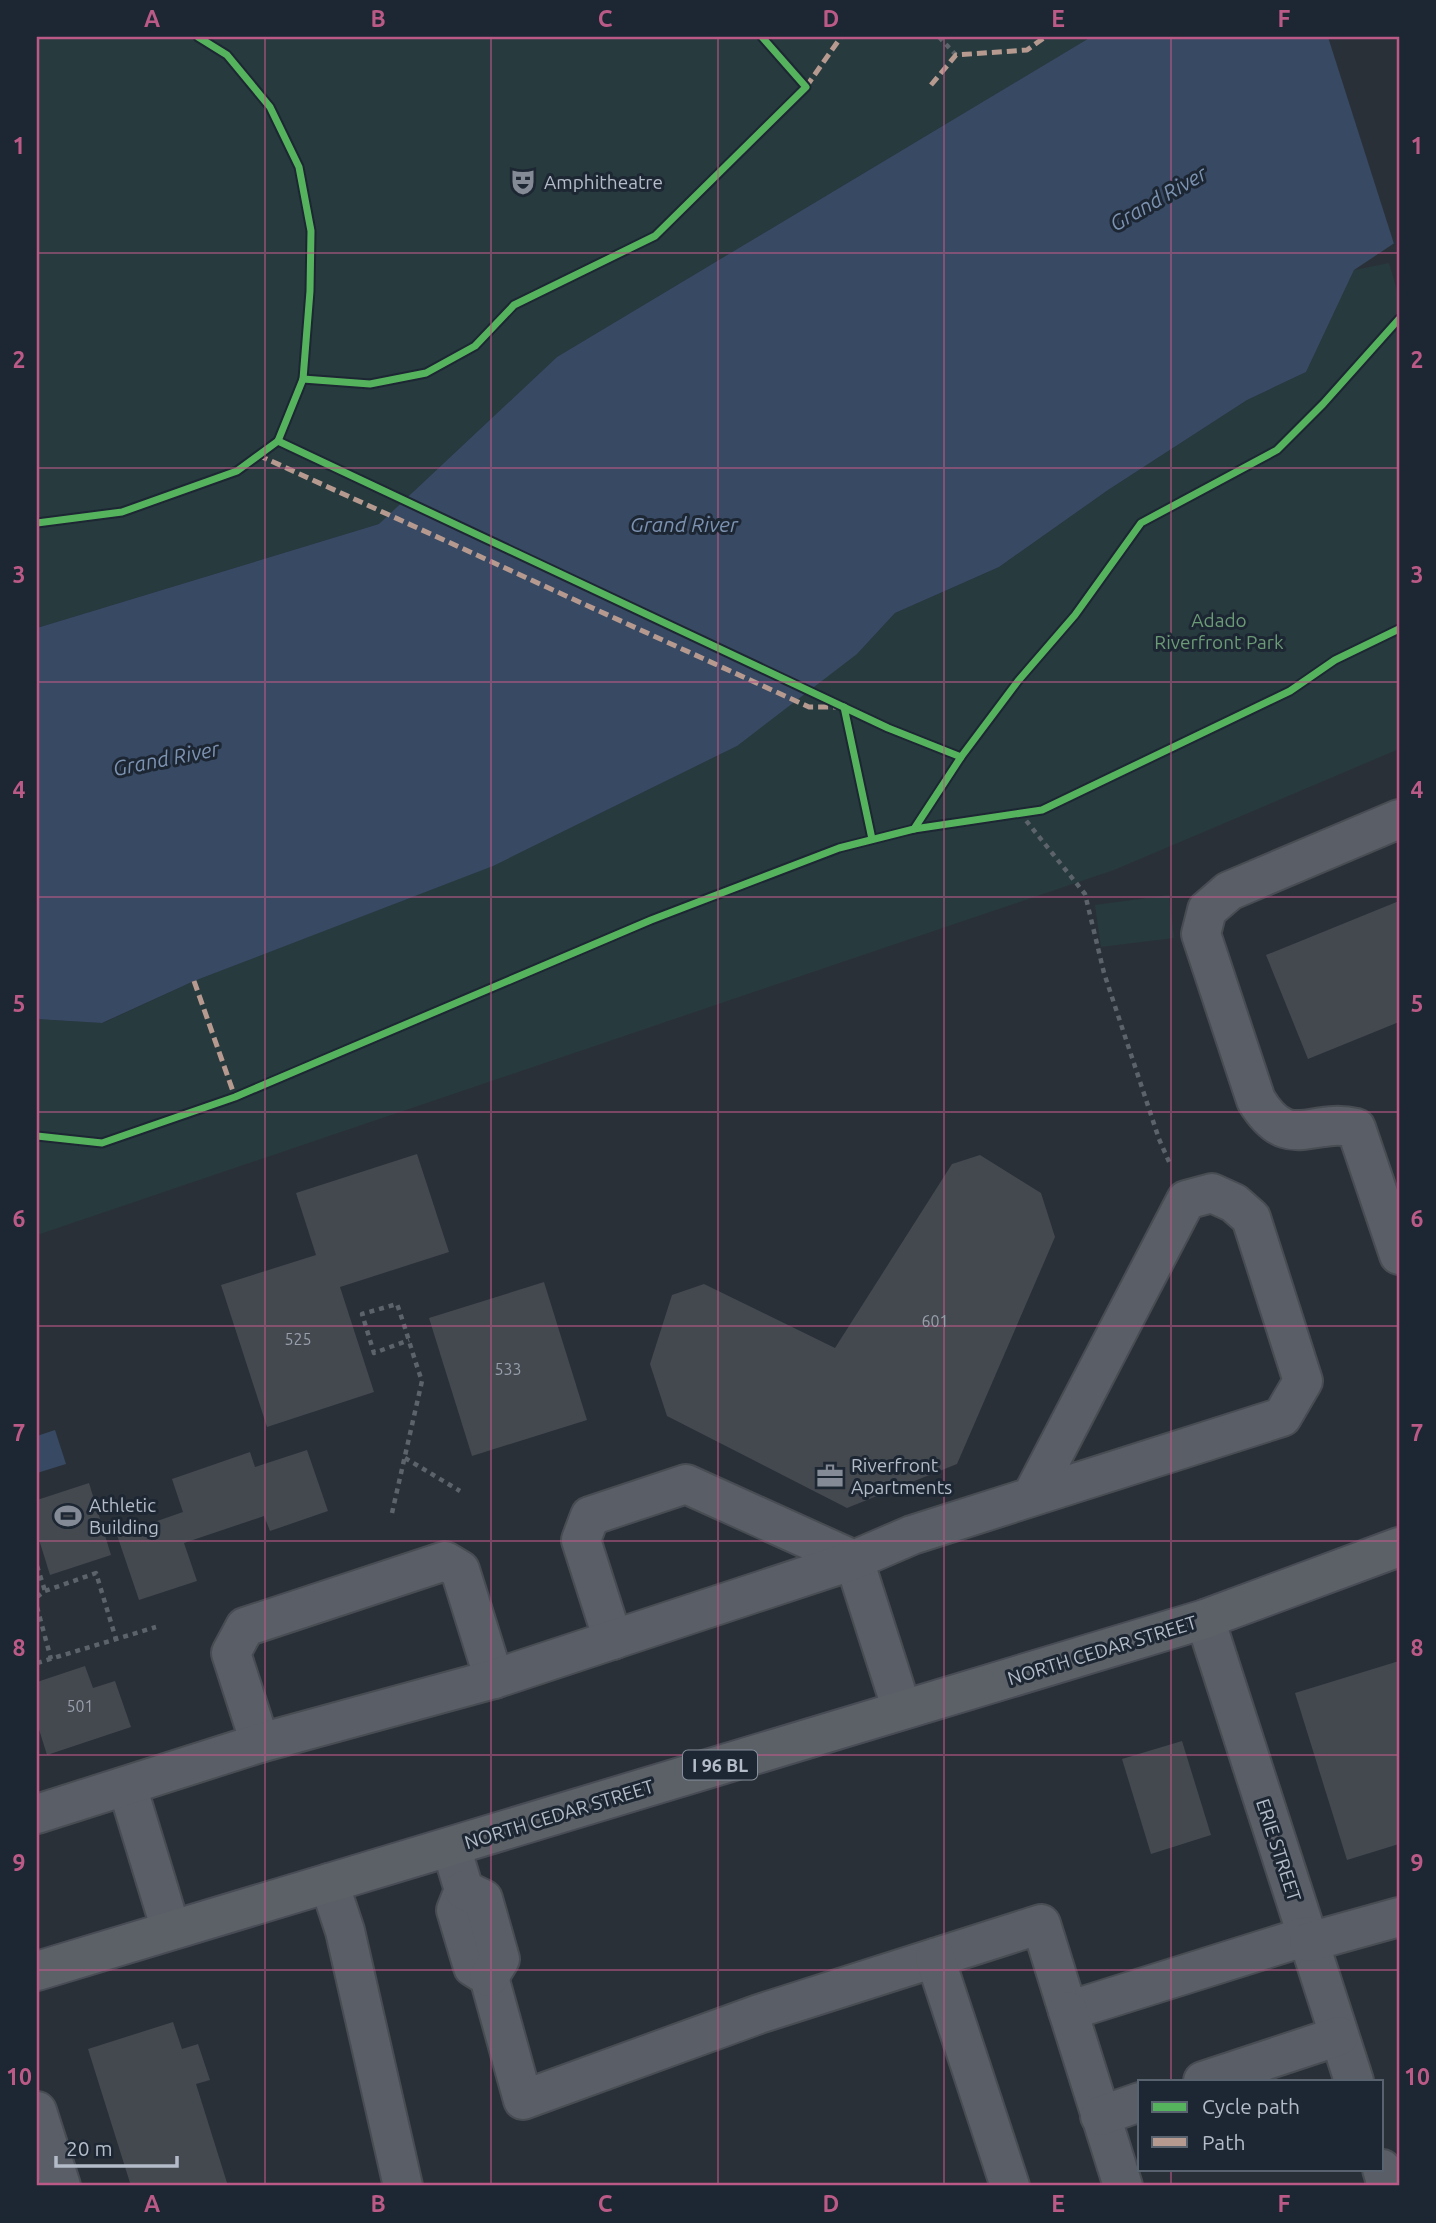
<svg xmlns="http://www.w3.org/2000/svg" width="1436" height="2223" font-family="Ubuntu,sans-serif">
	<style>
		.green { fill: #273a3e }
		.water { fill: #384963 }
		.pier { fill: #2a3038 }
		.building { fill: #444950 }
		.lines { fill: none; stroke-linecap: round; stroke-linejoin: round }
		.minor-casing { stroke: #484c53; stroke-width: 42 }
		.major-casing { stroke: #484c55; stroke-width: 42 }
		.path { stroke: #5d636a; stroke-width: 4.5; stroke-dasharray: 5 5; stroke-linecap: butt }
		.minor { stroke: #5a5e66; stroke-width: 38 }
		.major { stroke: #5c6168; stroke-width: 38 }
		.quiet { stroke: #b69a8f; stroke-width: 5; stroke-dasharray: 10 5; stroke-linecap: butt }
		.cycleway-casing { stroke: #1d2633; stroke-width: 11 }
		.cycleway { stroke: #56b35d; stroke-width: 7 }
		.grid { fill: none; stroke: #bc5a87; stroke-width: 2; stroke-opacity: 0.55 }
		.labels { text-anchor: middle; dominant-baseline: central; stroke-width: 6; stroke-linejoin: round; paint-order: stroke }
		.number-label { font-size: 16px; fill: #989fab }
		.shield { fill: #1d2633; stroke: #878f9c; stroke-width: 2 }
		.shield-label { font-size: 18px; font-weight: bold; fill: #b4bcc9 }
		.poi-label { font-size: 19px; fill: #b4bcc9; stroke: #1d2633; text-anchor: start }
		.park-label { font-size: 19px; fill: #6b9a76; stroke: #1d2633 }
		.street-label { font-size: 19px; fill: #b4bcc9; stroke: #1d2633 }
		.water-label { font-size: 21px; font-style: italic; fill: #7c92b1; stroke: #1d2633 }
		.neatline { fill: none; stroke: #bc5a87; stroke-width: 2.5 }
		.grid-label { font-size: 23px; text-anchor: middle; font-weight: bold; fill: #bc5a87 }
	</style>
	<rect width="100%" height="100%" fill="#2a3038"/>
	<g class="green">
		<path d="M37 37H1091L557 357 413 492 857 654 895 613 999 567 1108 490 1247 400 1306 372 1354 270 1389 263 1399 297V749L1114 870 37 1235V1019L103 1023 194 981 492 866 737 746 379 524 37 628Z"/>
		<path d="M1169 895 1174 938 1101 947 1095 905Z"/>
	</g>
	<g class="water">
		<path d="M1091 37H1399V240L1354 270 1306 372 1247 400 1108 490 999 567 895 613 857 654 737 746 493 866 194 981 102 1023 37 1019V628L379 524 557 357Z"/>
		<path d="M55 1430 66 1464 37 1473V1436Z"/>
	</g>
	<path class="pier" d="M1328 37H1399V244L1395 247Z"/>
	<g class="building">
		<path d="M1399 901V1022L1308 1059 1266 955Z"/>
		<path d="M417 1154 449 1252 340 1287 374 1392 267 1427 221 1285 316 1255 296 1193Z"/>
		<path d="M980 1155 1041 1193 1055 1237 957 1464 847 1508 667 1416 650 1364 672 1295 704 1284 835 1348 952 1164Z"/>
		<path d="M544 1282 587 1420 472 1456 429 1318Z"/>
		<path d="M307 1450 328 1511 270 1531 264 1516 184 1543 197 1581 139 1600 117 1535 183 1512 172 1479 250 1452 255 1467Z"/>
		<path d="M89 1483 111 1555 50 1575 37 1533V1500Z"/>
		<path d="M1399 1661V1844L1347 1860 1295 1693Z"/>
		<path d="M85 1666 93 1688 115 1681 131 1727 47 1755 37 1723V1682Z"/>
		<path d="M1182 1741 1211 1835 1151 1854 1122 1759Z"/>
		<path d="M173 2022 182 2049 198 2044 210 2080 196 2084 228 2186H131L88 2049Z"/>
	</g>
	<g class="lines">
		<g class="minor-casing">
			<g id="minor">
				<path d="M1399 819 1229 891 1207 910 1201 934 1256 1100C1289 1154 1311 1117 1356 1128L1399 1255"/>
				<path d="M1205 1619 1354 2081"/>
				<path d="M613 1640 581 1540 590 1516 686 1484 854 1560 902 1710"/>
				<path d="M260 1743 231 1653 245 1627 445 1561 460 1570 494 1679"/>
				<path d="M127 1786 171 1930"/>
				<path d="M37 1814 260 1743 494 1679 854 1560 912 1535 1282 1417 1303 1381 1251 1218 1234 1203 1212 1193 1186 1200 1032 1496"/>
				<path d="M451 1847 464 1890 456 1910 473 1967 489 1977 523 2100 759 2014 1041 1924 1068 2011 1307 1936"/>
				<path d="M329 1883 345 1931 403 2186"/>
				<path d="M464 1890 483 1899 500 1959 489 1977"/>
				<path d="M1309 1942 1399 1917"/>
				<path d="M935 1958 1010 2186"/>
				<path d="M1068 2011 1123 2186"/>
				<path d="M1203 2081 1339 2036"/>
				<path d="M37 2111 61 2186"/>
				<path d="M1100 2116 1140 2102"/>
				<path d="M1382 2169 1387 2186"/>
			</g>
		</g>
		<g class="major-casing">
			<path id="major" d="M37 1971 1205 1619 1399 1547"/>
		</g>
		<g class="path">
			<path d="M939 37 956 55"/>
			<path d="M1020 813 1085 894 1104 973 1159 1139 1170 1164"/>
			<path d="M37 1134V1136"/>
			<path d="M405 1458 460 1491"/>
			<path d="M392 1513 422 1381C413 1356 406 1329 397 1304L362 1314 374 1353 409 1340"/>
			<path d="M37 1566 45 1591"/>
			<path d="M37 1597 45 1591 96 1573 116 1639"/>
			<path d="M37 1607 51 1659"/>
			<path d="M37 1663 156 1627"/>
		</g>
		<use href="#minor" class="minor"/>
		<use href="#major" class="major"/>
		<g class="quiet">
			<path d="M931 85 956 55 1027 50 1045 37"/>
			<path d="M806 87 841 37"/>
			<path d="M258 455 809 707H836"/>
			<path d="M194 981 235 1097"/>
		</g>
		<g class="cycleway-casing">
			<g id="cycleway">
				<path d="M198 37 227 55 270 107 299 167 311 231 310 291 303 379"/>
				<path d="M278 441 888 728 961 757"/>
				<path d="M37 523 122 512 237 471 278 441 303 379 370 384 426 373 475 346 514 305 655 236 806 87 762 37"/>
				<path d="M844 707 872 839"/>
				<path d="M914 829 1042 810 1290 691 1335 660 1399 629"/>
				<path d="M37 1136 102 1143 235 1097 651 920 839 848 914 829 961 757 1018 681 1075 615 1141 523 1277 450 1323 404 1399 319"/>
			</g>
		</g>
		<use href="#cycleway" class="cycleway"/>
	</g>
	<path class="grid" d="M265 37V2186M491 37V2186M718 37V2186M944 37V2186M1171 37V2081M37 253H1399M37 468H1399M37 682H1399M37 897H1399M37 1112H1399M37 1326H1399M37 1541H1399M37 1755H1399M37 1970H1399M1171 2169V2186"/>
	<defs>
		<g id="theatre-bare" transform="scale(2.1)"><path d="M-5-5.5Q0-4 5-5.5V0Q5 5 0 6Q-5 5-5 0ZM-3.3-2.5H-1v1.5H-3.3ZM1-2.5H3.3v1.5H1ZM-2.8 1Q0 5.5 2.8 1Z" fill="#848b96" stroke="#1d2633" stroke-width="2.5" paint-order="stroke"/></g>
		<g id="office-bare" transform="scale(2.1)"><path d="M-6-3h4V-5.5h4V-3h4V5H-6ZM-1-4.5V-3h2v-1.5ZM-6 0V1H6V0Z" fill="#848b96" stroke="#1d2633" stroke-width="2.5" paint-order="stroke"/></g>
		<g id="stadium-bare" transform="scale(2.1)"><path d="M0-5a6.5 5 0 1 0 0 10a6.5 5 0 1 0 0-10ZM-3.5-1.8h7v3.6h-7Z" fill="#848b96" stroke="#1d2633" stroke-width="2.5" paint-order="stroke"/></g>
	</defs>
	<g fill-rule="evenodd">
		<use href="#theatre-bare" x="523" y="182"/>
		<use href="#office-bare" x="830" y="1476"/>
		<use href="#stadium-bare" x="68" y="1516"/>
	</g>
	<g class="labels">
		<g class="number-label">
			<text x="935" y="1321">601</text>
			<text x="298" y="1339">525</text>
			<text x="508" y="1369">533</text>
			<text x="80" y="1706">501</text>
		</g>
		<rect class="shield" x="683" y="1750.5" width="74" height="29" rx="5"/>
		<g class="shield-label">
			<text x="720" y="1765">I 96 BL</text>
		</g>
		<g class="poi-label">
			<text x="544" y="182">Amphitheatre</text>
			<text x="851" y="1465">Riverfront<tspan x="851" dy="22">Apartments</tspan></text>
			<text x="89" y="1505">Athletic<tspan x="89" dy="22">Building</tspan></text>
		</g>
		<g class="park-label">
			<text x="1219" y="620">Adado<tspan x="1219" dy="22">Riverfront Park</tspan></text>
		</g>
		<g class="street-label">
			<text transform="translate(1102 1650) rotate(-17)">NORTH CEDAR STREET</text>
			<text transform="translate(559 1814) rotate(-17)">NORTH CEDAR STREET</text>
			<text transform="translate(1279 1850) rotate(72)">ERIE STREET</text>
		</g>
		<g class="water-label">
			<text transform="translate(1158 198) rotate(-30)">Grand River</text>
			<text x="684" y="524">Grand River</text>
			<text transform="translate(166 758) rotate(-11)">Grand River</text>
		</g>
	</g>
	<rect width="1436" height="2223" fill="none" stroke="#1d2633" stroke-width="77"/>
	<rect x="1138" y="2080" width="245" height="91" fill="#1d2633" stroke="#59626f" stroke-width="2"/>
	<rect x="1152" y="2102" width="35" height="10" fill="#56b35d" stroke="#59626f" stroke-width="2"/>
	<text x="1202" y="2114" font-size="21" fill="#b4bcc9">Cycle path</text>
	<rect x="1152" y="2137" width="35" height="10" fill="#b69a8f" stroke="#59626f" stroke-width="2"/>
	<text x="1202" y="2150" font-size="21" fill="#b4bcc9">Path</text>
	<path d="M56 2156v10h121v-10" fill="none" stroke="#b4bcc9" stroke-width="3.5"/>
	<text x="66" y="2156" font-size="21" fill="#b4bcc9" stroke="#1d2633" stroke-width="5" paint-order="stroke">20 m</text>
	<rect x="38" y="38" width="1360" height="2146" class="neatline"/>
	<g class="grid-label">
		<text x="152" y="27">A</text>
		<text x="378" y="27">B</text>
		<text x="605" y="27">C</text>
		<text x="831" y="27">D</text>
		<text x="1058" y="27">E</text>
		<text x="1284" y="27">F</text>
		<text x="19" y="154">1</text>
		<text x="1417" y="154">1</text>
		<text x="19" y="368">2</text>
		<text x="1417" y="368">2</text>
		<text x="19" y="583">3</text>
		<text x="1417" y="583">3</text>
		<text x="19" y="798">4</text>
		<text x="1417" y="798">4</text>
		<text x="19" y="1012">5</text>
		<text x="1417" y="1012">5</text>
		<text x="19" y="1227">6</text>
		<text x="1417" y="1227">6</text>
		<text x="19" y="1441">7</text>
		<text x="1417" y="1441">7</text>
		<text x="19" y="1656">8</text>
		<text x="1417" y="1656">8</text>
		<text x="19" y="1871">9</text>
		<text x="1417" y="1871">9</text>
		<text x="19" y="2085">10</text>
		<text x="1417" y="2085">10</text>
		<text x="152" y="2212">A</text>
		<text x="378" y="2212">B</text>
		<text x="605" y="2212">C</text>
		<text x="831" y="2212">D</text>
		<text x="1058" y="2212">E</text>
		<text x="1284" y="2212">F</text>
	</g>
</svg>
